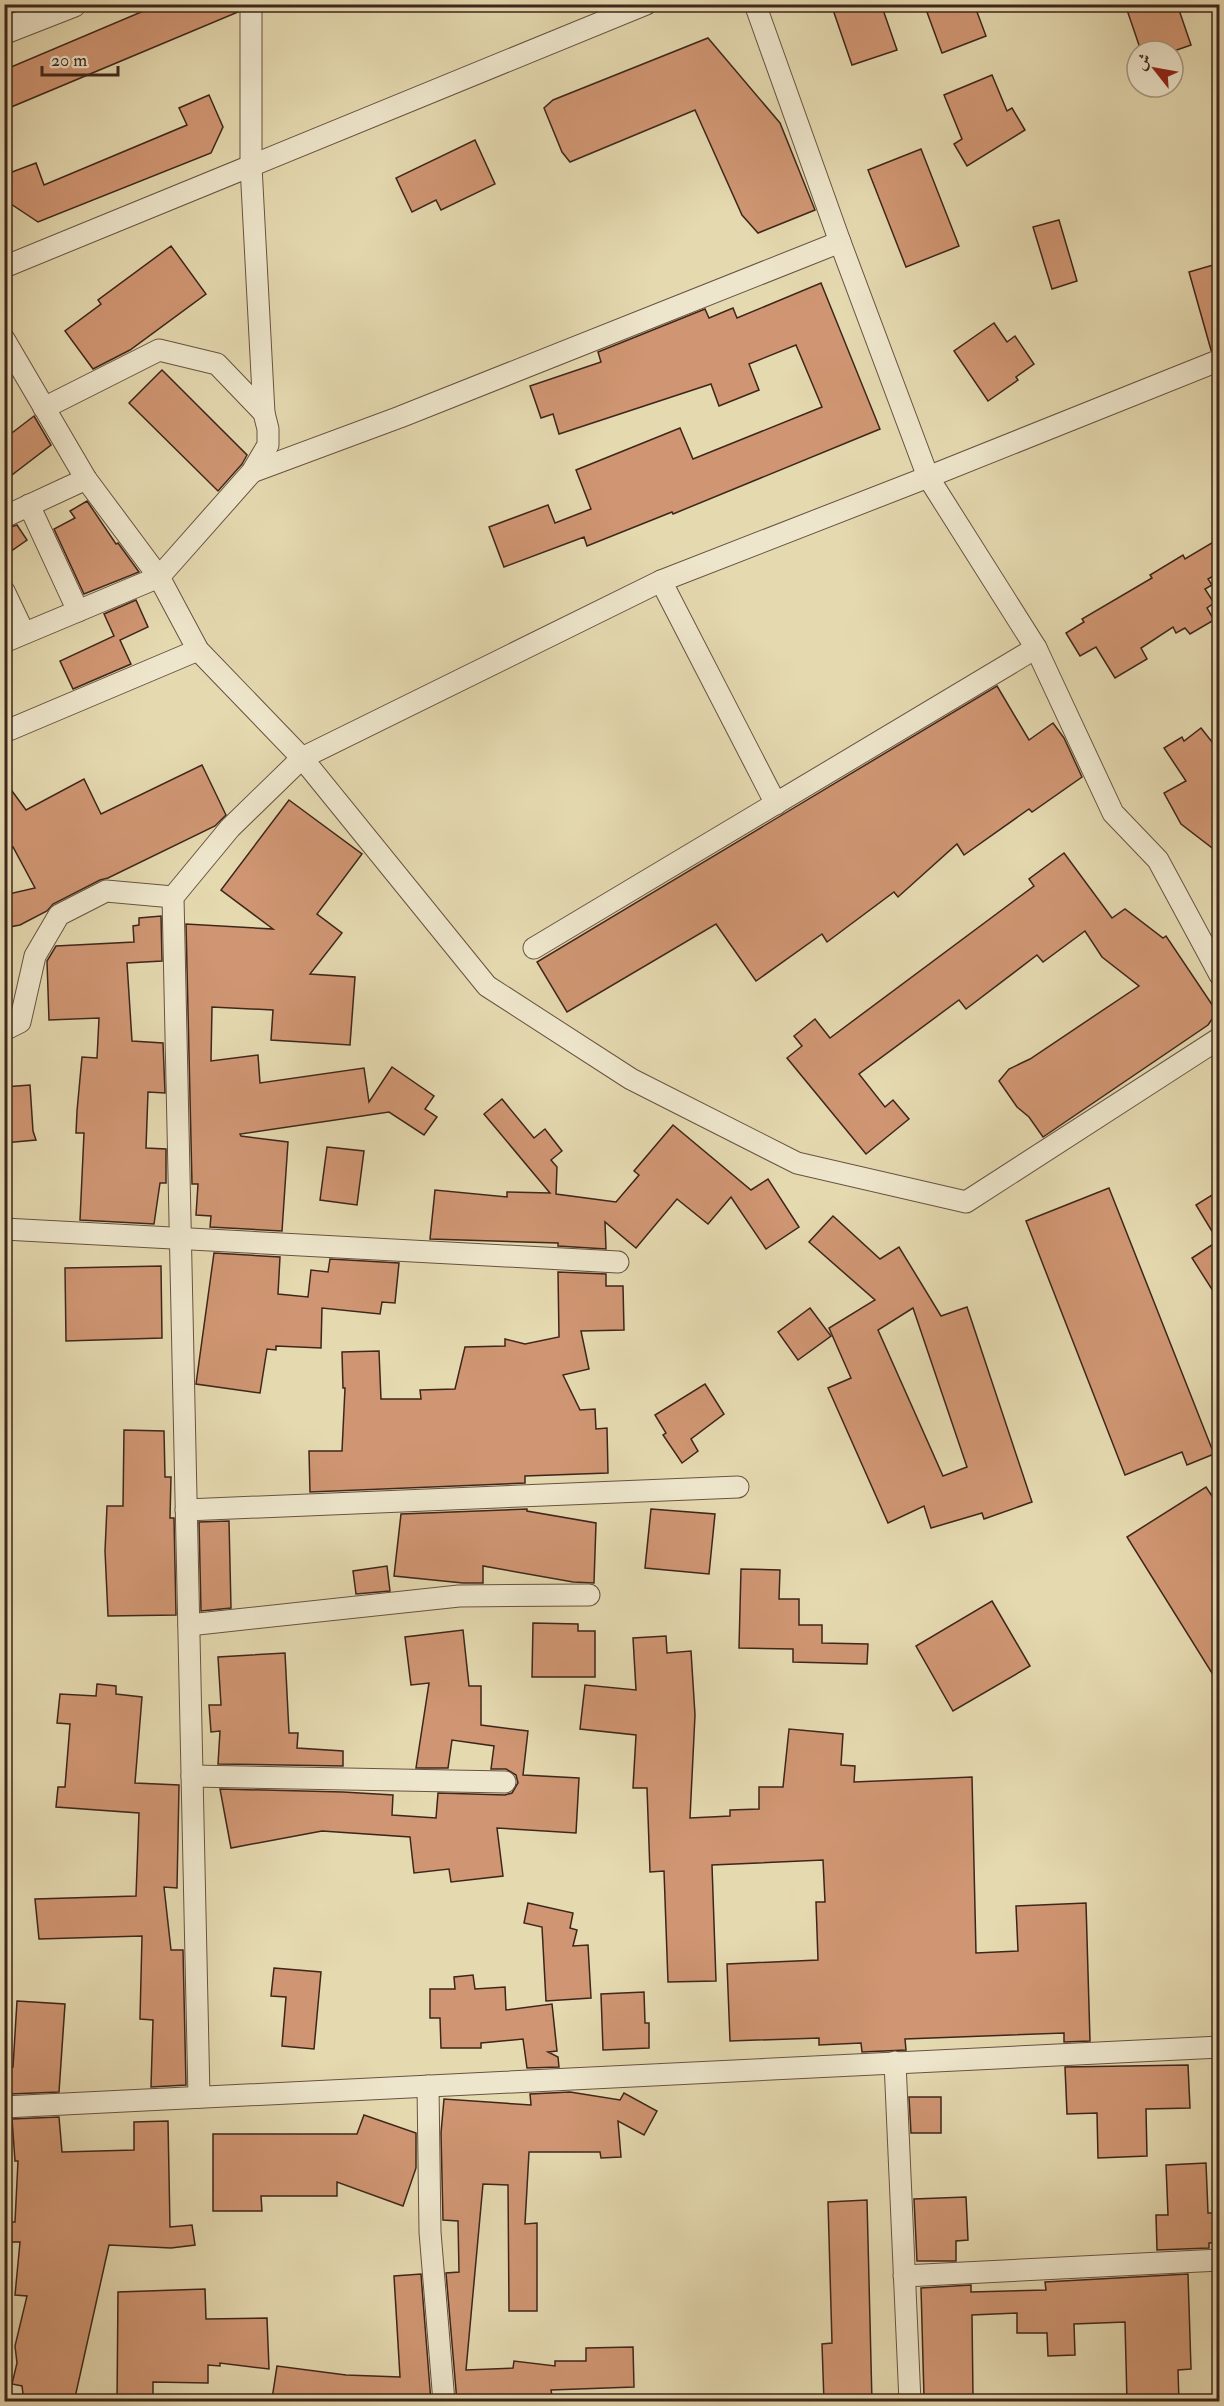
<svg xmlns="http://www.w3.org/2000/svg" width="1224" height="2406" font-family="'IM FELL Double Pica',Amiri,serif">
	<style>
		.building { fill: #d09673; stroke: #3e261b; stroke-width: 1.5; fill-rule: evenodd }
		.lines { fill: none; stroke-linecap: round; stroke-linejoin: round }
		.minor-casing { stroke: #685340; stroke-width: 23 }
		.tertiary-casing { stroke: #685340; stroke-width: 28 }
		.minor { stroke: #eee6cc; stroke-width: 21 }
		.tertiary { stroke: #eee6cc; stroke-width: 26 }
	</style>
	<rect width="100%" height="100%" fill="#e5d9b0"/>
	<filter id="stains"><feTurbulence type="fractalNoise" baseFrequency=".00333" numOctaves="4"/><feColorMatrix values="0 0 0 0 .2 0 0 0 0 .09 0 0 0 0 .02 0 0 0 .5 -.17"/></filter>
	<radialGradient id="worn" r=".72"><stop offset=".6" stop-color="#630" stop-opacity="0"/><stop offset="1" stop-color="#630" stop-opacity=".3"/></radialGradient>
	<g class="building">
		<path d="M160 4H238V12L4 110V70Z"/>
		<path d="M831 4H881L897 50 852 65Z"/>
		<path d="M924 4H974L986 36 942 53Z"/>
		<path d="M1125 4H1177L1191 45 1174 51H1141Z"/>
		<path d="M708 38 780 123 815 210 758 233 742 215 695 110 570 162 562 152 544 108 553 100Z"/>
		<path d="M992 75 1007 111 1012 108 1025 130 967 166 954 144 962 139 944 95Z"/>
		<path d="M209 95 223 127 211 153 38 222 11 204 4 187V175L36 163 44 185 187 125 179 108Z"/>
		<path d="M475 140 495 184 441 210 436 200 412 212 396 178Z"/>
		<path d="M921 149 959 246 906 267 868 170Z"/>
		<path d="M1059 220 1077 281 1052 289 1033 227Z"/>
		<path d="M171 246 206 294 130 350 93 369 65 331 101 304 98 300Z"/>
		<path d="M1220 263V348L1211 350 1189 272Z"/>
		<path d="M821 283 880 429 673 514 672 512 587 546 584 537 504 567 489 527 548 505 555 523 591 509 576 470 680 428 693 459 822 407 796 345 749 364 759 390 719 406 711 384 559 434 553 414 541 418 530 386 601 362 598 352 705 309 709 318 733 308 737 318Z"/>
		<path d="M994 323 1007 342 1015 336 1034 364 1016 377 1018 380 988 401 954 351Z"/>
		<path d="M162 370 247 455 242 464 218 491 129 403Z"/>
		<path d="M34 416 51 445 4 481V439Z"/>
		<path d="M87 501 116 544 118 543 139 572 84 594 54 529 75 518 70 511Z"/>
		<path d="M17 525 27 540 4 556V529Z"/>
		<path d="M1220 538V572L1208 579 1212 585 1205 589 1214 603 1207 608 1214 620 1190 634 1185 628 1176 633 1173 627 1141 648 1147 659 1115 678 1096 647 1080 656 1066 633 1084 622 1082 619 1152 578 1150 575 1183 555 1185 559Z"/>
		<path d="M136 600 148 627 120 640 131 664 73 689 60 661 114 636 104 614Z"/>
		<path d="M997 686 1029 740 1053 723 1064 738 1082 777 1032 812 1029 809 964 855 957 844 898 897 894 892 827 942 822 934 756 981 716 924 567 1012 537 962Z"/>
		<path d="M1201 728 1220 752V854L1181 824 1164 793 1186 781 1164 748 1182 737 1184 741Z"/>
		<path d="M202 765 226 815 215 826 108 878 100 880 53 904 47 911 20 925 4 928V895L35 888 13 847 4 851V780L26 810 84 779 101 814Z"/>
		<path d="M289 800 362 854 317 914 342 933 310 974 355 977 350 1045 271 1040 273 1010 212 1007 211 1061 258 1055 260 1083 364 1068 369 1102 392 1067 434 1096 425 1109 437 1117 424 1135 389 1112 240 1134 241 1136 288 1142 282 1231 210 1227 211 1216 196 1215 198 1184H192L186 924 273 929 221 890Z"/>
		<path d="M1064 853 1112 918 1125 909 1163 938 1166 936 1217 1012 1208 1025 1043 1137 1029 1117 1017 1107 999 1081 1009 1069 1030 1059 1139 986 1102 957 1085 931 1043 962 1037 955 966 1009 959 1000 859 1074 885 1107 893 1100 909 1119 866 1154 787 1058 802 1046 794 1036 815 1019 830 1038 1034 886 1029 879Z"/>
		<path d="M161 916 162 961 127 963 132 1041 163 1043 165 1093 148 1092 146 1148 166 1149V1183H160L154 1224 80 1220 84 1133H76L77 1111 82 1057 97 1058 99 1018 49 1020 47 961 56 946 134 942 133 926 139 925V918Z"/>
		<path d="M30 1085 33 1131 36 1140 4 1143V1087Z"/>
		<path d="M502 1099 534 1138 545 1129 562 1151 551 1160 557 1167 556 1194 616 1202 639 1175 634 1171 673 1125 751 1190 768 1179 799 1227 766 1249 731 1197 708 1224 677 1199 636 1248 605 1222 606 1249 558 1246V1243L430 1239 435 1190 507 1197V1192L550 1193 484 1114Z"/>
		<path d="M327 1147 364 1151 357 1205 320 1200Z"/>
		<path d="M1109 1188 1214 1454 1187 1465 1182 1452 1125 1475 1026 1221Z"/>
		<path d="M1220 1190V1302L1192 1258 1218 1241 1196 1205Z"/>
		<path d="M833 1216 880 1259 899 1247 941 1316 967 1307 1032 1502 984 1519 982 1513 931 1528 924 1506 888 1523 828 1388 851 1378 829 1328 875 1300 809 1242ZM913 1308 967 1467 943 1476 878 1330Z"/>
		<path d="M214 1253 280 1257 278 1294 308 1297 311 1270 328 1272 330 1259 399 1263 395 1303 382 1302 380 1314 322 1308 321 1348 276 1346V1350L267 1349 260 1393 196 1384Z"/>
		<path d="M161 1266 162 1338 66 1341 65 1268Z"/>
		<path d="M558 1272 606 1274V1286H623L624 1330 581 1331 589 1369 563 1375 580 1410 595 1409 596 1429 607 1428 608 1473 525 1476V1483L310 1492 309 1451H342L345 1388H343L342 1352 379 1351 381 1399H421L420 1390 455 1389 465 1347 505 1346V1339L525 1344 559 1337Z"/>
		<path d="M810 1308 831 1336 798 1360 778 1332Z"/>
		<path d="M705 1384 724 1414 691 1439 698 1451 682 1463 663 1435 666 1433 655 1415Z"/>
		<path d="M124 1430 164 1431 165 1477H171L170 1518H174L176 1615 108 1616 105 1551 107 1506H123Z"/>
		<path d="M1206 1487 1220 1508V1686L1127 1537Z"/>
		<path d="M527 1509V1511L596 1523 594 1583 573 1582 483 1566V1583H463L394 1576 401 1514Z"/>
		<path d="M651 1509 715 1514 709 1574 645 1568Z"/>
		<path d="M229 1521 231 1608 201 1611 199 1522Z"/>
		<path d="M387 1566 390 1591 356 1594 353 1571Z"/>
		<path d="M741 1569 780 1570 779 1599H799V1625H822V1643L868 1644 867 1664 793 1662V1649L739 1648Z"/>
		<path d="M992 1601 1030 1666 953 1711 916 1646Z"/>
		<path d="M533 1623 578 1624V1631H595V1677H532Z"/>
		<path d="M463 1630 469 1686H481V1725L528 1731 523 1775 579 1778 576 1833 497 1828 503 1876 451 1882 449 1869 414 1873 410 1837 322 1831 231 1848 220 1789 343 1792 393 1795 392 1815 436 1818 438 1793 505 1795 512 1793 518 1783 516 1775 506 1769H491L494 1746 452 1740 448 1768H416L429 1683 411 1685 405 1637Z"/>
		<path d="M666 1636 667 1653 691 1651 695 1715 690 1818 730 1816V1810L759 1809V1787H783L789 1729 843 1734 841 1765 855 1766 854 1782 972 1777 976 1953 1018 1951 1016 1906 1086 1903 1090 2041 1064 2042V2033L905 2039 906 2050 862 2052 861 2043 819 2045V2038L730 2041 727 1964 818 1960 816 1902H825L823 1860 712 1865 716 1981 668 1982 664 1871 650 1872 647 1788H633L636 1735 580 1729 585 1685 636 1690 633 1638Z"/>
		<path d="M285 1653 289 1733H298L297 1748 343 1751V1766L218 1764 220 1731 211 1732 209 1705H221L218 1657Z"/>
		<path d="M97 1684 116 1686V1694L142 1697 135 1783 179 1785 177 1888 164 1887 171 1950H183L186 2085 151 2087 153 2020 140 2019 142 1936 39 1939 35 1899 136 1896 139 1813 56 1807 58 1787H65L70 1724 57 1723 60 1694 96 1696Z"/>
		<path d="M528 1903 573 1913 570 1928 577 1930 573 1946 588 1945 591 1998 546 2001 542 1927 524 1923Z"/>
		<path d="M274 1968 321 1972 314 2049 282 2046 286 1997 271 1996Z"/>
		<path d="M473 1975 475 1989 505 1987 506 2010 552 2004 557 2051 548 2052 558 2057 559 2067 527 2068 523 2039 481 2043V2048H441L440 2018H430V1989H455L454 1977Z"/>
		<path d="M644 1992 645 2023H649V2048L603 2050 601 1994Z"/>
		<path d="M17 2001 65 2004 59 2092 10 2094 9 2088H7L8 2067H13Z"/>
		<path d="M1188 2065 1190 2108 1146 2109 1147 2156 1098 2158 1097 2113 1067 2114 1065 2067Z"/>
		<path d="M570 2092 620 2100 624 2093 657 2111 644 2135 618 2121 621 2157 601 2158 600 2152H529L525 2224 537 2223V2311H509L508 2185 483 2184 466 2370 513 2368 514 2361 555 2366V2361H586V2348L633 2347 634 2387 551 2390 553 2402H457L446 2273 459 2272 458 2221 443 2220 441 2133 444 2099 531 2105 530 2094Z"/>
		<path d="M909 2097H941V2133H911Z"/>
		<path d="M364 2115 416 2133V2168L403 2206 337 2182V2196H261L262 2211H213V2134H357Z"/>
		<path d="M59 2117 62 2152 134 2150V2122L168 2121 170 2227 192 2225 195 2245 171 2248 109 2245 74 2402H24L22 2386 12 2384 17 2363 15 2346 27 2296 15 2295 20 2242H4V2222H15L18 2161H15L12 2119Z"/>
		<path d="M1206 2163 1208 2213H1220V2242L1209 2243V2248L1157 2250 1156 2215H1168L1166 2165Z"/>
		<path d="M966 2197 968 2240 956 2241V2261H917L914 2199Z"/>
		<path d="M867 2200 872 2402H824L822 2344 832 2343 828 2202Z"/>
		<path d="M421 2274 431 2402H291L272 2399 277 2366 346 2375 400 2377 394 2276Z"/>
		<path d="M1188 2274 1191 2369 1178 2370 1179 2402H1127L1125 2322 1074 2324 1075 2355 1048 2356 1047 2333H1017V2313L972 2315 973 2396 924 2397 921 2288 971 2285V2292L1046 2290 1045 2282Z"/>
		<path d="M205 2289 206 2319 267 2318 269 2369 220 2363V2366L208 2365V2383L153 2382V2402H117L118 2292Z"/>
	</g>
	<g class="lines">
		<g class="minor-casing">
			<g id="minor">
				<path d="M251 4V166L264 413"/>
				<path d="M755 4 840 242 928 477 1036 648 1113 813 1158 860 1220 975"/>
				<path d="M4 267 646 4"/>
				<path d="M4 339 86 479 159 577 198 650 302 758 487 986 631 1079 797 1163 966 1202 1220 1038"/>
				<path d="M252 472 400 417 840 242"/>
				<path d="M29 505 78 611"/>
				<path d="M4 517 86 479"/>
				<path d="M661 581 776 804"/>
				<path d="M4 591 24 633"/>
				<path d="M4 642 159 577 252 472 268 445V429L264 413 217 364 159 350 44 408"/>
				<path d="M4 732 198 650"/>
				<path d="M534 948 1036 648"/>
				<path d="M4 1030 20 1022 35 956 59 915 106 891 173 897"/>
				<path d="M4 1229 618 1262"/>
				<path d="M186 1510 738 1487"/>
				<path d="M189 1625 459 1596 589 1595"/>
				<path d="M192 1776 505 1782"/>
				<path d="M895 2062 910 2402"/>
				<path d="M428 2086 430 2232 444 2402"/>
				<path d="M199 2097 173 897 230 828 302 758 661 581 928 477 1220 360"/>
				<path d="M4 2107 1220 2047"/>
				<path d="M904 2276 1220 2260"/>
			</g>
		</g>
		<g class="tertiary-casing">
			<path id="tertiary" d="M4 31 73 4"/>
		</g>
		<use href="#minor" class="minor"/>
		<use href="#tertiary" class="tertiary"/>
	</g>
	<rect width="1224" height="2406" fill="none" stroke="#e5d9b0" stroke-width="24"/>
	<rect x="6" y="6" width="1212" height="2394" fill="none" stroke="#3e261b" stroke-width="3"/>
	<rect x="12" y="12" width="1200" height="2382" fill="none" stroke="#3e261b" stroke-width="1.5"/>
	<g transform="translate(1155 69) rotate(301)"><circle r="28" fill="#eee6cc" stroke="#a89985" stroke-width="1.5"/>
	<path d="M0-4.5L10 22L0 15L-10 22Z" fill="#8f2418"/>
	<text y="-9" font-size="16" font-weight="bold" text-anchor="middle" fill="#3e261b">ش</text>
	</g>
	<path d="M42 66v9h76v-9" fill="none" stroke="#3e261b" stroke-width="3"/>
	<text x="51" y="66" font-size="18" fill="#3e261b" stroke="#eee6cc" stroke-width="4.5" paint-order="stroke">20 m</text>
	<rect width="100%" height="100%" filter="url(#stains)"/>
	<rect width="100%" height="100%" fill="url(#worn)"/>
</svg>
